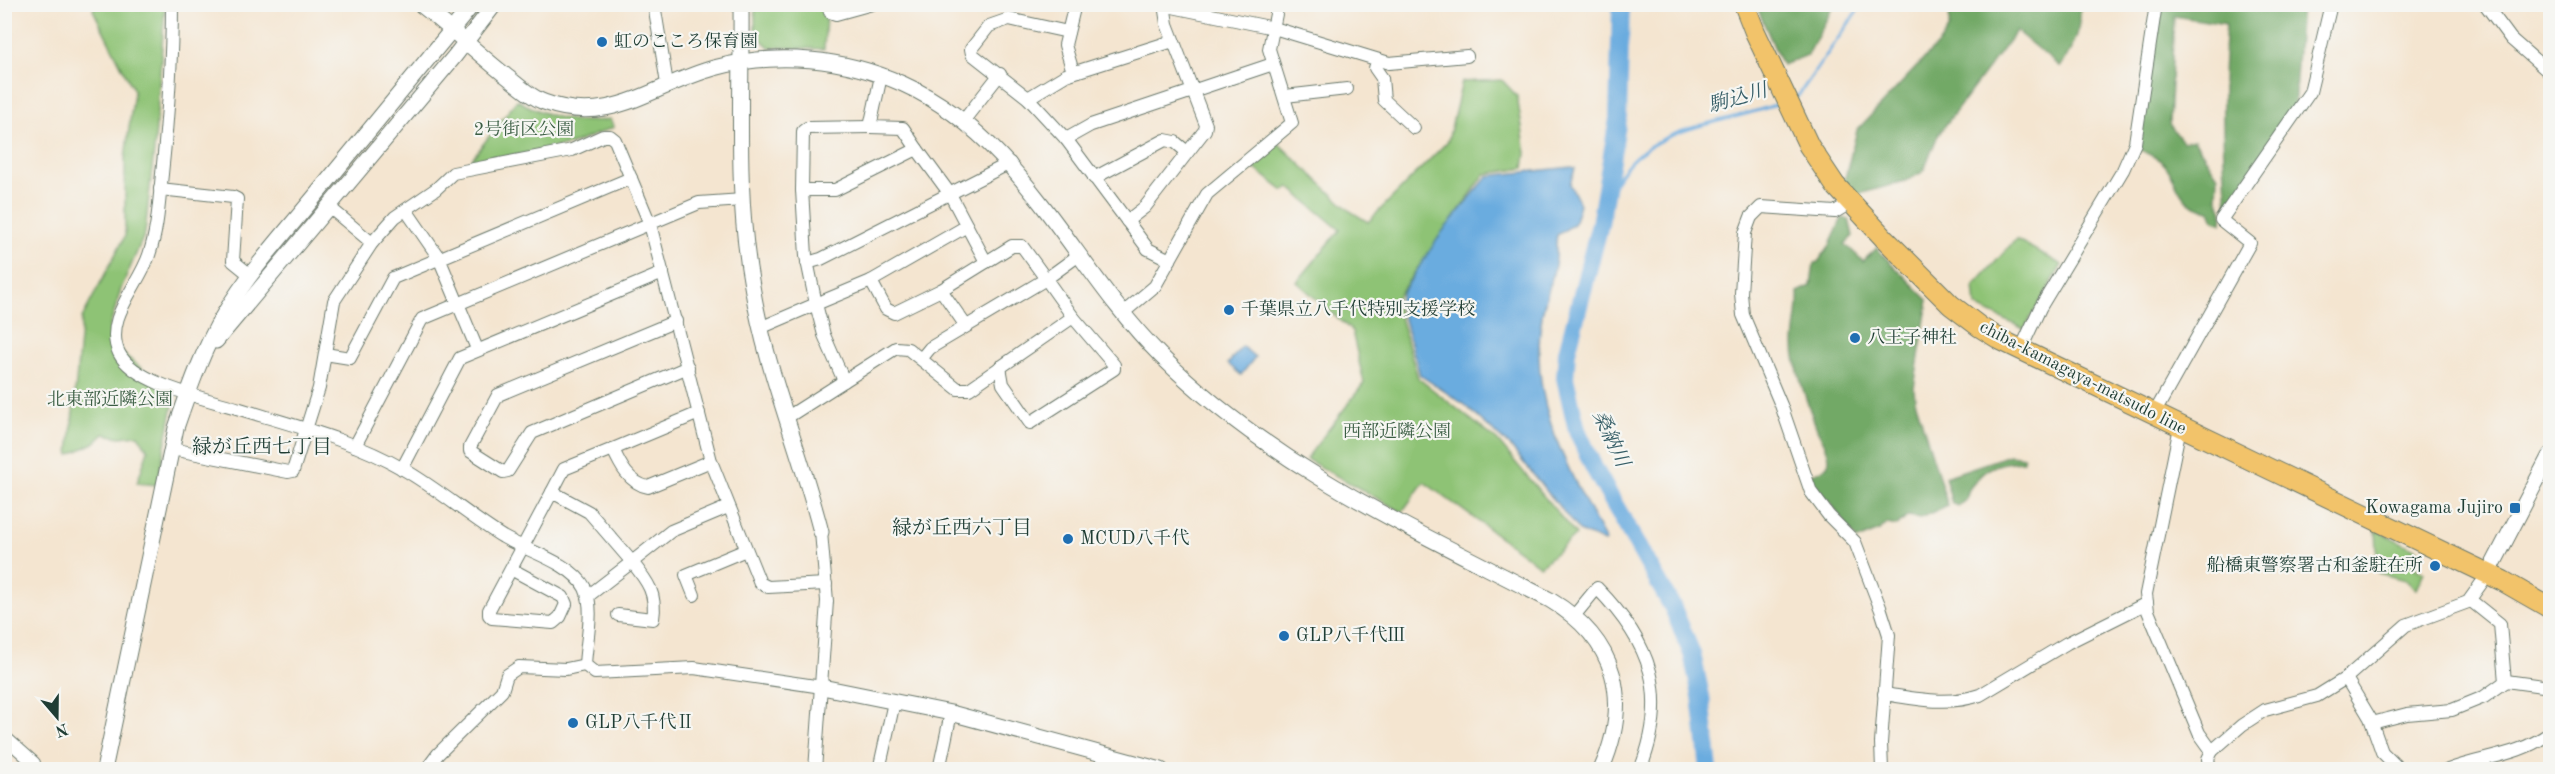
<svg xmlns="http://www.w3.org/2000/svg" width="2555" height="774" font-family="'Old Standard TT','Noto Serif JP',serif">
	<style>
		.green { fill: #8ec375; stroke: #568054; stroke-width: 1.5 }
		.forest { fill: #72a966; stroke: #48734d; stroke-width: 1.5 }
		.water { fill: #6bacdf; stroke: #45748a; stroke-width: 1.5 }
		.lines { fill: none; stroke-linecap: round; stroke-linejoin: round }
		.stream { stroke: #6bacdf; stroke-width: 3 }
		.river { stroke: #6bacdf; stroke-width: 18 }
		.minor-casing { stroke: #6a786b; stroke-width: 14 }
		.tertiary-casing { stroke: #6a786b; stroke-width: 17 }
		.primary-casing { stroke: #6a786b; stroke-width: 22 }
		.minor { stroke: #fff; stroke-width: 12 }
		.tertiary { stroke: #fff; stroke-width: 15 }
		.primary { stroke: #f2c36a; stroke-width: 20 }
		.poi-dot { fill: #1f6fb2; stroke: #f6f6f2; stroke-width: 2 }
		.labels { text-anchor: middle; dominant-baseline: central; stroke-width: 4.5; stroke-linejoin: round; paint-order: stroke }
		.poi-label { font-size: 18px; fill: #1f3d34; stroke: #f6f6f2; text-anchor: start }
		.park-label { font-size: 18px; fill: #3b5e44; stroke: #f6f6f2 }
		.street-label { font-size: 18px; fill: #1f3d34; stroke: #f6f6f2 }
		.water-label { font-size: 20px; font-style: italic; fill: #365e67; stroke: #f6f6f2 }
		.neighbourhood-label { font-size: 20px; fill: #1f3d34; stroke: #f6f6f2 }
	</style>
	<rect width="100%" height="100%" fill="#f6f6f2"/>
	<filter id="ink" filterUnits="userSpaceOnUse"><feTurbulence type="fractalNoise" baseFrequency=".0167" numOctaves="2"/><feDisplacementMap in="SourceGraphic" scale="12" xChannelSelector="R" yChannelSelector="G"/><feConvolveMatrix kernelMatrix="1 2 1 2 8 2 1 2 1" color-interpolation-filters="sRGB"/></filter>
	<filter id="wash" filterUnits="userSpaceOnUse"><feTurbulence type="fractalNoise" baseFrequency=".008" numOctaves="4" result="noise"/><feDisplacementMap in="SourceGraphic" scale="24" xChannelSelector="R" yChannelSelector="G"/><feGaussianBlur stdDeviation="1.35" result="paint"/><feColorMatrix in="noise" values="0 0 0 0 0 0 0 0 0 0 0 0 0 0 0 0 0 1.4 0 .05"/><feComposite in="paint" operator="in"/></filter>
	<g filter="url(#wash)">
		<rect width="100%" height="100%" fill="#f4e5d0"/>
		<g class="green">
			<path d="M95 5H165L155 141 145 233 121 289 110 326 112 345 175 395 157 485 137 483 148 450 138 435 120 437 104 434 94 443 69 455 82 318 125 236V158L134 91 93 10Z"/>
			<path d="M822 5 826 15 824 49 769 47 755 34V6Z"/>
			<path d="M1502 80 1517 96 1526 153 1524 168 1485 174 1395 300 1418 378 1497 440 1576 535 1540 566 1424 482 1402 512 1306 459 1364 383 1352 331 1297 282 1340 230 1289 187 1284 191 1250 165 1278 143 1350 211 1368 222 1448 141 1462 82Z"/>
			<path d="M517 100C547 117 575 125 610 119L614 127 572 144 467 165Z"/>
			<path d="M2016 239 2062 265 2024 329 1976 306 1974 286Z"/>
			<path d="M2376 530 2423 553 2416 567 2424 572 2416 589 2405 580 2378 573Z"/>
		</g>
		<g class="forest">
			<path d="M1756 5H1834L1808 55 1782 65Z"/>
			<path d="M1950 5H2080C2081 32 2075 45 2060 67L2016 31 1938 135 1923 172 1905 181 1856 195 1844 182 1857 130 1940 42 1949 28Z"/>
			<path d="M2160 5H2301L2294 109 2227 206C2222 145 2221 85 2226 24L2174 16 2169 124 2183 142 2194 140 2218 176 2217 196 2223 211 2222 223 2214 220 2210 210C2177 205 2181 185 2165 165 2160 158 2145 153 2137 148Z"/>
			<path d="M1842 218 1849 219 1853 236 1845 244 1863 261 1878 247 1880 252 1928 300 1914 388 1915 400 1948 506 1920 518 1908 516 1897 526 1887 524 1879 531 1857 540 1829 501 1815 490 1809 475C1817 472 1829 469 1829 459 1829 449 1821 438 1817 429 1809 408 1800 384 1796 362 1790 338 1800 316 1798 292L1811 286 1814 263 1818 262 1830 245Z"/>
			<path d="M2010 455 2024 457V461C2003 462 1987 465 1975 482 1970 488 1967 490 1967 499L1958 506 1952 504 1945 477Z"/>
		</g>
		<g class="water">
			<path d="M1572 167 1575 168 1570 184 1580 204 1574 224 1557 235C1555 243 1557 250 1556 258 1554 278 1545 296 1542 316 1527 402 1568 468 1606 541L1604 542 1579 531 1510 446 1462 403 1420 375 1399 302 1402 293 1442 232 1488 176Z"/>
			<path d="M1242 346 1255 357 1241 375 1228 364Z"/>
		</g>
		<g class="lines">
			<g class="stream">
				<path d="M1794 97 1798 96 1862 4"/>
				<path d="M1603 200C1614 184 1625 164 1640 153 1682 122 1733 122 1780 103"/>
			</g>
			<path class="river" d="M1621 4 1618 119 1600 224 1567 352 1565 378 1577 430 1594 468 1673 608 1692 654 1701 696 1709 770"/>
		</g>
	</g>
	<g filter="url(#ink)">
		<g class="lines">
			<g class="minor-casing">
				<g id="minor">
					<path d="M172 4C172 62 168 117 162 174 159 201 158 229 149 255 139 286 103 319 119 353 134 384 208 399 240 409 295 426 353 440 403 469 438 489 469 516 503 537 527 551 572 563 585 588 595 609 586 641 585 665L595 673 694 668 822 687"/>
					<path d="M654 4 667 84"/>
					<path d="M828 4 830 12 836 14 872 4"/>
					<path d="M1158 4 1274 28 1389 63 1467 56"/>
					<path d="M2485 4 2511 39 2550 73"/>
					<path d="M1068 32 1009 19 989 26 971 49 972 54 1028 98 1066 139 1148 249 1170 260"/>
					<path d="M1378 60 1375 68 1382 78 1384 100 1414 128"/>
					<path d="M1073 72 1065 45 1075 4"/>
					<path d="M881 76 870 127 903 128 917 149"/>
					<path d="M1285 96 1347 89"/>
					<path d="M1028 98 1066 75 1173 41"/>
					<path d="M964 120 1000 74"/>
					<path d="M1066 139 1091 125 1273 64"/>
					<path d="M1094 178 1165 140 1175 142 1187 152"/>
					<path d="M160 189 233 197 237 199 233 261 249 274"/>
					<path d="M802 190 803 131 807 128 870 127"/>
					<path d="M1850 203 1835 212 1761 207 1751 217 1745 233 1741 293 1743 315 1781 405 1811 492 1829 516 1855 542 1881 610 1889 635 1881 743 1882 770"/>
					<path d="M328 206 372 243"/>
					<path d="M406 210 439 258 477 349"/>
					<path d="M1127 221 1145 207 1205 130 1206 125 1167 24 1164 4"/>
					<path d="M807 263 821 259 1010 163"/>
					<path d="M871 281 967 226"/>
					<path d="M1123 313 1155 286 1207 194 1292 123 1269 49 1278 4"/>
					<path d="M676 321 498 395 470 447V451L503 472 508 471 532 433 688 367"/>
					<path d="M760 328 816 304 806 256 802 190H835L917 149 950 194 986 262"/>
					<path d="M2021 349 2040 308 2123 170 2135 143 2156 4"/>
					<path d="M325 354 350 358 393 278 631 178"/>
					<path d="M921 359 930 348 1046 279 1022 246H1012L941 290 966 326"/>
					<path d="M1000 367 1003 384 1030 423 1114 369V365L1073 317"/>
					<path d="M844 381 824 335 816 304 871 281 886 309 894 313 941 290"/>
					<path d="M2154 414 2250 243 2221 220 2310 92 2331 4"/>
					<path d="M786 418 896 348 908 349 958 389H969L1073 317 1046 279 1079 255"/>
					<path d="M2180 427 2146 594 2148 611 2199 733 2212 751"/>
					<path d="M355 446 422 319 699 203 743 200"/>
					<path d="M172 449 288 472 293 471 319 388 334 301 372 243 395 217 436 189 453 173 572 150 603 136H610L615 140 650 224 711 461 760 583 768 587 826 584"/>
					<path d="M613 449 699 413"/>
					<path d="M402 469 460 358 663 273"/>
					<path d="M552 492 564 469 613 449C620 465 629 483 648 487L711 461"/>
					<path d="M511 569 563 597 566 604 560 617 553 623 492 618 489 615V610C510 570 531 531 552 492L589 512 632 562 671 531 728 507"/>
					<path d="M694 595 686 575 746 550"/>
					<path d="M588 596 632 562C648 582 657 594 653 619L618 615"/>
					<path d="M1574 616 1597 588C1651 643 1670 695 1640 770"/>
					<path d="M2346 678 2370 718 2382 752 2400 770"/>
					<path d="M2506 681 2550 687"/>
					<path d="M1884 694C1918 699 1947 706 1980 695L2067 643 2147 603"/>
					<path d="M2372 723 2407 714 2452 710 2484 697 2505 682 2500 624 2470 600"/>
					<path d="M4 740H8L34 763 33 770"/>
					<path d="M426 770 438 754 502 691 507 675 519 667 566 669 585 665"/>
					<path d="M815 770 827 601 821 532"/>
					<path d="M879 770 894 702"/>
					<path d="M939 770 951 713"/>
					<path d="M2210 770 2208 759 2212 751 2242 725 2265 710 2317 696 2346 678 2406 625 2468 602 2488 574"/>
					<path d="M2448 770C2484 756 2517 757 2550 733"/>
				</g>
			</g>
			<g class="tertiary-casing">
				<g id="tertiary">
					<path d="M420 4C449 26 476 52 505 75 517 84 530 97 544 102 610 127 653 85 714 68 776 51 845 58 903 84 1023 138 1072 267 1161 356 1274 468 1411 528 1550 600 1617 640 1632 700 1601 770"/>
					<path d="M741 4C742 98 735 194 752 286 766 371 800 449 821 532"/>
					<path d="M216 341 454 57 495 4"/>
					<path d="M2488 574 2550 455"/>
					<path d="M822 687 951 713 1161 770"/>
					<path d="M104 770 176 428C189 390 203 349 224 314 250 271 284 234 316 195 368 131 421 68 473 4"/>
				</g>
			</g>
			<g class="primary-casing">
				<path id="primary" d="M1744 4 1755 32 1809 146 1835 185 1884 238 1951 305 1980 327 2001 340 2503 581 2550 608"/>
			</g>
			<use href="#minor" class="minor"/>
			<use href="#tertiary" class="tertiary"/>
			<use href="#primary" class="primary"/>
		</g>
	</g>
	<g class="poi-dot">
		<circle cx="602" cy="42" r="6"/>
		<circle cx="1229" cy="310" r="6"/>
		<circle cx="1855" cy="338" r="6"/>
		<rect x="2509" y="502" width="12" height="12" rx="3"/>
		<circle cx="1068" cy="539" r="6"/>
		<circle cx="2435" cy="566" r="6"/>
		<circle cx="1284" cy="636" r="6"/>
		<circle cx="573" cy="723" r="6"/>
	</g>
	<g class="labels">
		<g class="poi-label">
			<text x="614" y="42">虹のこころ保育園</text>
			<text x="1241" y="310">千葉県立八千代特別支援学校</text>
			<text x="1867" y="338">八王子神社</text>
			<text x="2503" y="508" text-anchor="end">Kowagama Jujiro</text>
			<text x="1080" y="539">MCUD八千代</text>
			<text x="2423" y="566" text-anchor="end">船橋東警察署古和釜駐在所</text>
			<text x="1296" y="636">GLP八千代Ⅲ</text>
			<text x="585" y="723">GLP八千代Ⅱ</text>
		</g>
		<g class="park-label">
			<text x="524" y="130">2号街区公園</text>
			<text x="110" y="400">北東部近隣公園</text>
			<text x="1397" y="432">西部近隣公園</text>
		</g>
		<g class="street-label">
			<text transform="translate(2083 378) rotate(27)">chiba-kamagaya-matsudo line</text>
		</g>
		<g class="water-label">
			<text transform="translate(1738 99) rotate(-16)">駒込川</text>
			<text transform="translate(1610 439) rotate(65)">桑納川</text>
		</g>
		<g class="neighbourhood-label">
			<text x="262" y="448">緑が丘西七丁目</text>
			<text x="962" y="529">緑が丘西六丁目</text>
		</g>
	</g>
	<rect width="2555" height="774" fill="none" stroke="#f6f6f2" stroke-width="24"/>
	<g transform="translate(57 717) rotate(160)" stroke="#f6f6f2" stroke-width="4.5" paint-order="stroke">
	<path d="M0-4.5L10 22L0 15L-10 22Z" fill="#1f3d34"/>
	<text y="-9" font-size="16" font-weight="bold" text-anchor="middle" fill="#1f3d34">N</text>
	</g>
</svg>
